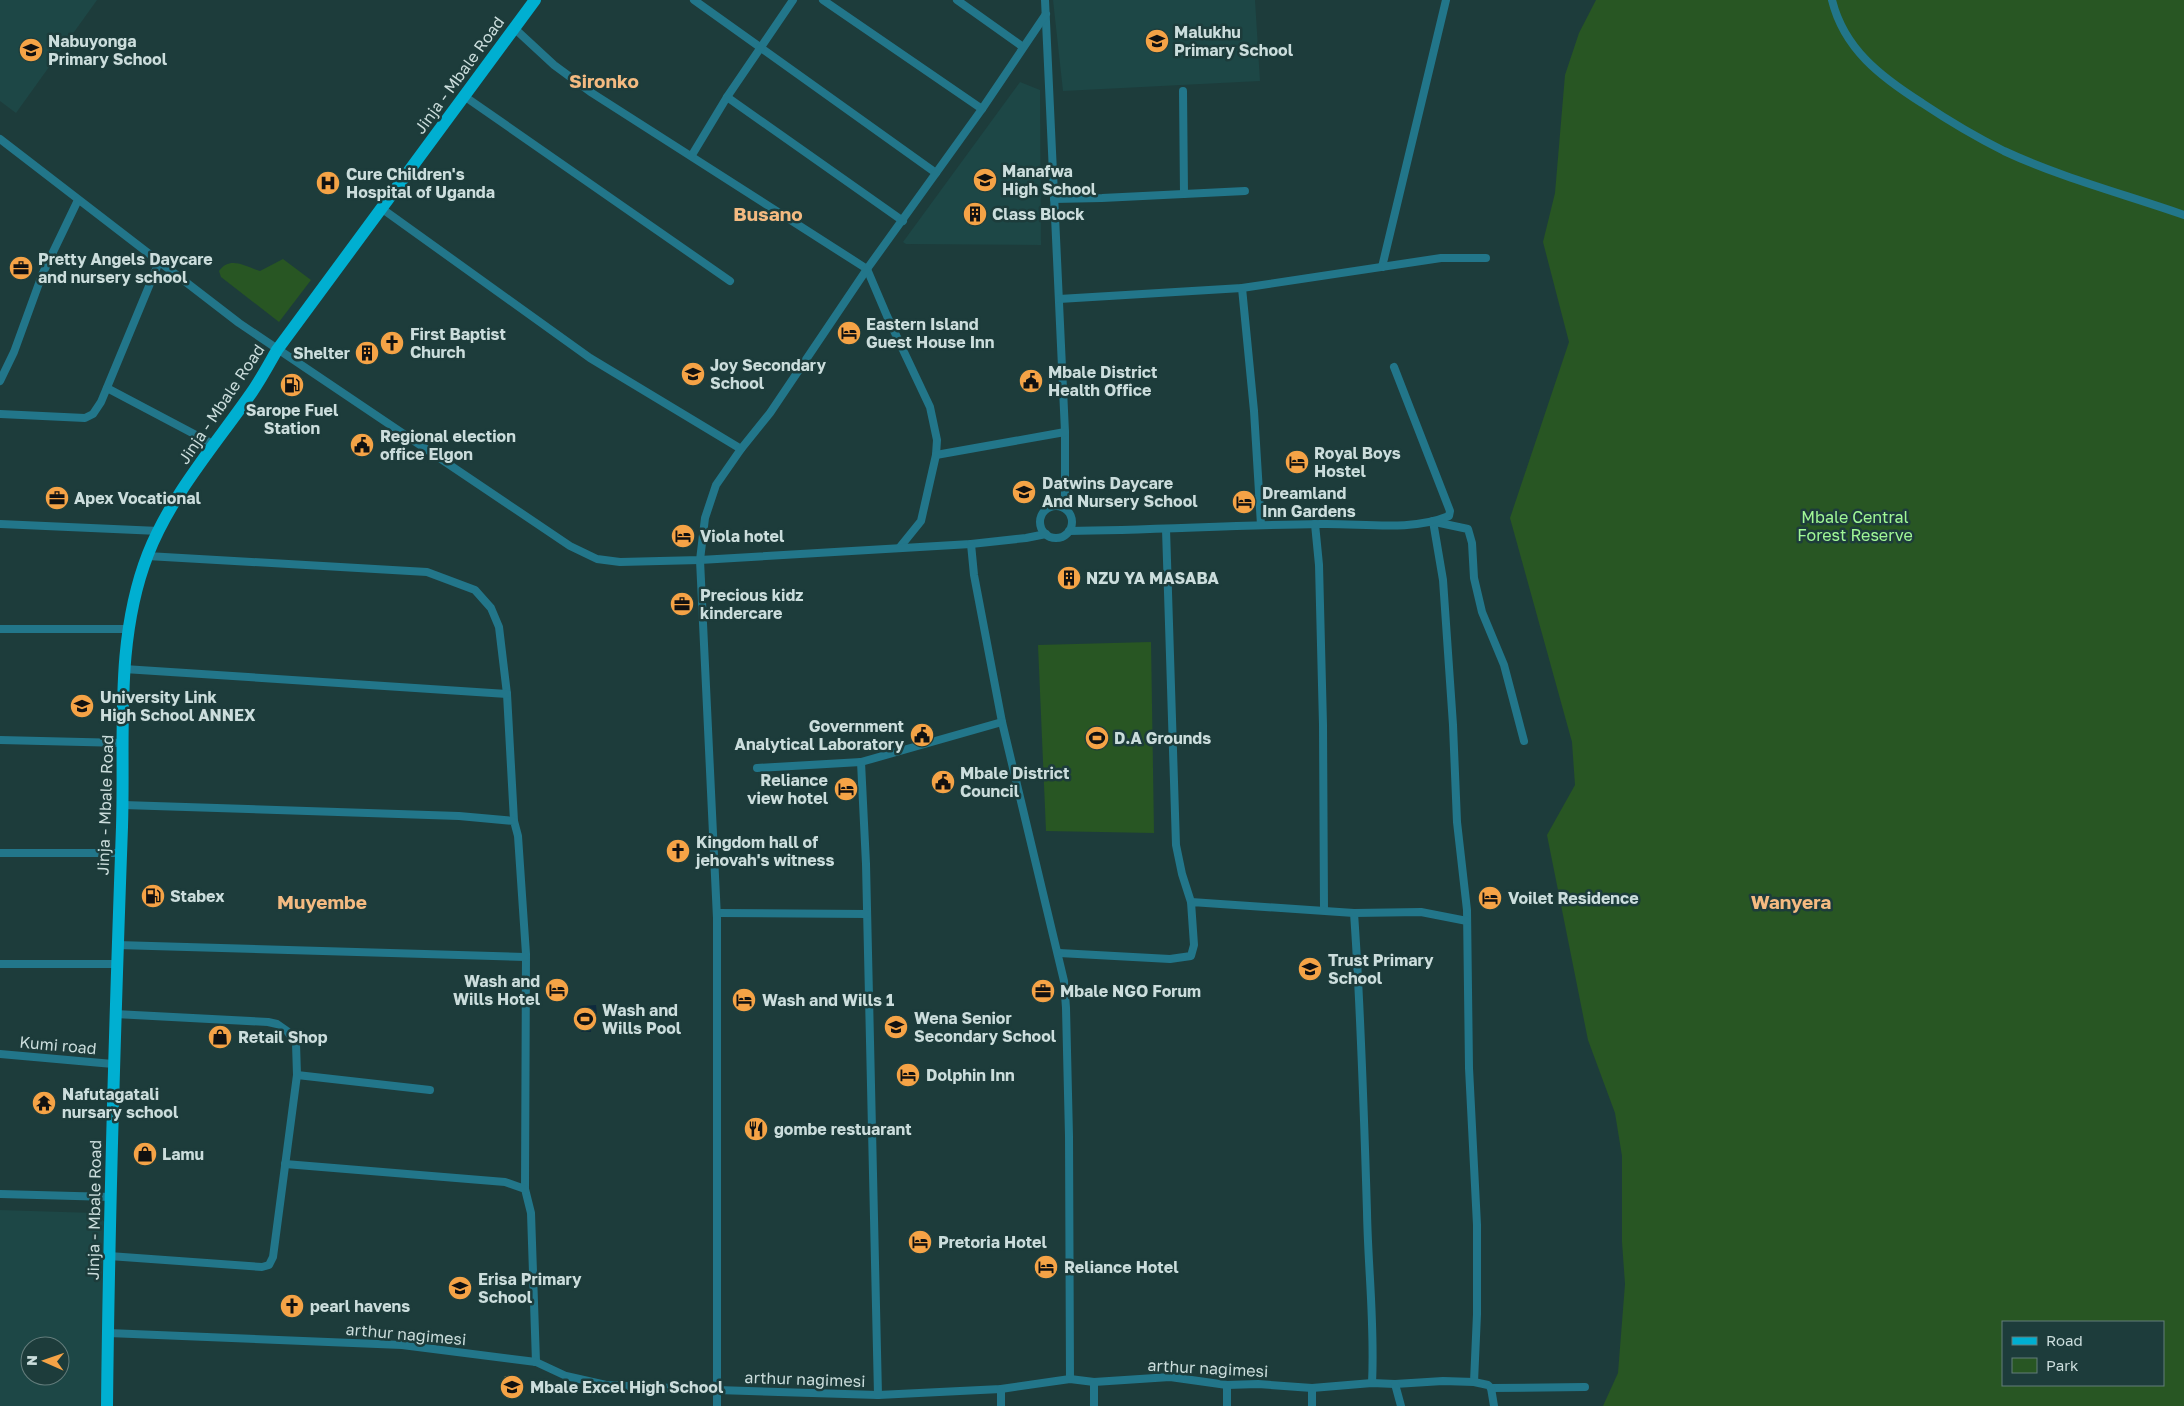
<svg xmlns="http://www.w3.org/2000/svg" width="2184" height="1406" font-family="'Golos Text',sans-serif">
	<style>
		.built { fill: #1d4746; fill-rule: evenodd }
		.green { fill: #285623; fill-rule: evenodd }
		.water { fill: #0e293d }
		.lines { fill: none; stroke-linecap: round; stroke-linejoin: round }
		.minor { stroke: #22768a; stroke-width: 8 }
		.primary { stroke: #00afd1; stroke-width: 12 }
		.labels { text-anchor: middle; dominant-baseline: central; stroke-width: 5; stroke-linejoin: round; paint-order: stroke }
		.poi-label { font-size: 16px; font-weight: bold; fill: #cbdddc; stroke: #1d3c3b; text-anchor: start }
		.street-label { font-size: 16px; fill: #cbdddc; stroke: #1d3c3b }
		.park-label { font-size: 16px; fill: #a1f896; stroke: #1d3c3b }
		.quarter-label { font-size: 19px; font-weight: bold; fill: #f4ba81; stroke: #1d3c3b }
	</style>
	<rect width="100%" height="100%" fill="#1d3c3b"/>
	<g class="built">
		<path d="M0 0H97L16 113 0 101Z"/>
		<path d="M1053 0H1255L1260 81 1063 91Z"/>
		<path d="M1020 82 1040 90 1041 245 906 244 903 242Z"/>
		<path d="M0 1210 95 1213 109 1226 104 1406H0ZM30 1346H60V1376H30Z"/>
	</g>
	<g class="green">
		<path d="M1596 0H2184V1406H1603L1618 1373 1625 1284 1622 1242V1156L1615 1113 1588 1040 1547 835 1575 785 1572 742 1510 518 1569 342 1543 242 1555 193 1565 75 1579 33ZM2003 1322H2163V1385H2003Z"/>
		<path d="M283 259 311 280 279 322 221 277 219 271C230 256 244 266 260 271Z"/>
		<path d="M1151 642 1154 833 1046 831 1038 645Z"/>
	</g>
	<path class="water" d="M596 1005 597 1015H592L591 1032H582L576 1026 580 1007 583 1006Z"/>
	<g class="lines">
		<g class="minor">
			<path d="M694 0 936 173"/>
			<path d="M823 0 982 109"/>
			<path d="M957 0 1023 47"/>
			<path d="M1045 0 1065 432V508"/>
			<path d="M1832 0C1844 49 1881 77 1922 103 1949 121 1976 137 2004 151 2062 178 2124 194 2184 215"/>
			<path d="M514 28 554 65 592 93 867 269 887 316 930 407 937 440 936 455 921 521 900 547"/>
			<path d="M1183 91 1184 194"/>
			<path d="M464 96 730 281"/>
			<path d="M727 97 903 221"/>
			<path d="M0 139 239 323 570 546 597 559 620 562 700 560 971 544 1026 538 1046 534"/>
			<path d="M692 155 727 97 793 0"/>
			<path d="M1054 199 1102 198 1245 191"/>
			<path d="M381 208 590 358 741 449"/>
			<path d="M1382 267 1446 0"/>
			<path d="M1242 288 1254 411 1261 525"/>
			<path d="M1059 299 1242 288 1441 258H1486"/>
			<path d="M0 381 14 352 42 275 78 200"/>
			<path d="M107 388 213 444"/>
			<path d="M0 414 85 418 93 414 101 402 159 262"/>
			<path d="M936 455 1065 432"/>
			<circle cx="1056" cy="522" r="16"/>
			<path d="M1433 521 1443 580 1453 725 1457 822 1467 910 1469 1068 1477 1225V1314L1474 1382"/>
			<path d="M1435 522 1468 529 1472 543 1474 578 1482 612 1504 665 1524 741"/>
			<path d="M0 524 159 531"/>
			<path d="M1315 524 1319 565 1323 725 1324 910"/>
			<path d="M1166 529 1176 845 1182 874 1191 902"/>
			<path d="M1069 531C1153 530 1237 525 1321 524 1362 523 1410 532 1449 516L1450 511 1394 367"/>
			<path d="M971 544 974 575 1002 722 1064 981 1066 1008 1069 1136 1070 1379"/>
			<path d="M147 556 427 572 475 590 491 608 499 627 507 694 514 821"/>
			<path d="M0 629H128"/>
			<path d="M124 669 507 694"/>
			<path d="M0 740 124 743"/>
			<path d="M861 762 866 864 878 1395"/>
			<path d="M757 768 861 762 1002 722"/>
			<path d="M123 805 459 816 514 821 518 836 526 954 525 1189"/>
			<path d="M0 853H121"/>
			<path d="M717 913 867 914"/>
			<path d="M1354 913C1361 1012 1364 1112 1367 1212 1368 1269 1375 1325 1372 1383"/>
			<path d="M117 945 525 957"/>
			<path d="M1059 953 1170 959 1191 956 1194 945 1191 902 1354 913 1421 912 1467 921"/>
			<path d="M0 964H117"/>
			<path d="M0 1054 113 1064"/>
			<path d="M297 1075 430 1090"/>
			<path d="M285 1164 505 1182 525 1189 531 1213 536 1362"/>
			<path d="M0 1194 112 1197"/>
			<path d="M109 1256 262 1267 269 1265 273 1257 297 1075 296 1043 287 1031 277 1024 268 1022 115 1014"/>
			<path d="M108 1333 402 1345 536 1362 566 1376 606 1385 717 1390 878 1395 1001 1389 1070 1379 1094 1382 1170 1377 1227 1385 1258 1384 1312 1388 1372 1383 1395 1384 1443 1381 1474 1382 1488 1385 1491 1388 1585 1387"/>
			<path d="M1094 1382V1406"/>
			<path d="M1395 1384 1401 1406"/>
			<path d="M1227 1385V1406"/>
			<path d="M1491 1388 1494 1406"/>
			<path d="M717 1406V918L700 560 705 518 716 485 741 449 770 413 867 269 982 109 1046 14"/>
			<path d="M1001 1406V1389"/>
			<path d="M1312 1406V1388"/>
		</g>
		<path class="primary" d="M107 1406C109 1213 115 1020 122 827 125 736 114 641 148 554 171 495 216 444 252 392 261 379 269 364 277 350L535 0"/>
	</g>
	<defs>
		<g id="school-disc" transform="scale(1.25)"><circle r="9.5" fill="#f5a346" stroke="#1d3c3b"/><path d="M0-5L7-2L0 1L-7-2ZM-4 1L0 2.5L4 1V4Q0 6-4 4Z" fill="#111"/></g>
		<g id="hospital-disc" transform="scale(1.25)"><circle r="9.5" fill="#f5a346" stroke="#1d3c3b"/><path d="M-5-5h3v3.5h4V-5h3V5h-3V1.5h-4V5h-3Z" fill="#111"/></g>
		<g id="building-disc" transform="scale(1.25)"><circle r="9.5" fill="#f5a346" stroke="#1d3c3b"/><path d="M-4-6H4V6H1V3H-1V6H-4ZM-2.5-4.3h1.7v1.8h-1.7ZM.8-4.3h1.7v1.8H.8ZM-2.5-1h1.7V.8h-1.7ZM.8-1h1.7V.8H.8Z" fill="#111"/></g>
		<g id="office-disc" transform="scale(1.25)"><circle r="9.5" fill="#f5a346" stroke="#1d3c3b"/><path d="M-6-3h4V-5.5h4V-3h4V5H-6ZM-1-4.5V-3h2v-1.5ZM-6 0V1H6V0Z" fill="#111"/></g>
		<g id="hotel-disc" transform="scale(1.25)"><circle r="9.5" fill="#f5a346" stroke="#1d3c3b"/><path d="M-6-4.5h1.5V1H6V5H4.5V3h-9V5H-6ZM-4 0a1.8 1.8 0 1 1 3.6 0ZM.5 0V-2.5h3Q6-2.5 6 0Z" fill="#111"/></g>
		<g id="church-disc" transform="scale(1.25)"><circle r="9.5" fill="#f5a346" stroke="#1d3c3b"/><path d="M-1.2-6h2.4v3.5h3.3v2.4h-3.3V6h-2.4V-.1h-3.3v-2.4h3.3Z" fill="#111"/></g>
		<g id="civic-disc" transform="scale(1.25)"><circle r="9.5" fill="#f5a346" stroke="#1d3c3b"/><path d="M-.6-6.5H3V-4.5H.6V-3L4-1V1h2V6H-6V1h2V-1L-.6-3ZM-1.2 2.5V6h2.4V2.5Z" fill="#111"/></g>
		<g id="fuel-disc" transform="scale(1.25)"><circle r="9.5" fill="#f5a346" stroke="#1d3c3b"/><path d="M-5.5-6h7V0h2V4h1.3V-2.5L3-4.5l.8-.8L6-3V5H2.5V1h-1V6h-7ZM-4.2-4.7v3.2H.2V-4.7Z" fill="#111"/></g>
		<g id="stadium-disc" transform="scale(1.25)"><circle r="9.5" fill="#f5a346" stroke="#1d3c3b"/><path d="M0-5a6.5 5 0 1 0 0 10a6.5 5 0 1 0 0-10ZM-3.5-1.8h7v3.6h-7Z" fill="#111"/></g>
		<g id="shop-disc" transform="scale(1.25)"><circle r="9.5" fill="#f5a346" stroke="#1d3c3b"/><path d="M-5-2.5h2.3a2.7 3.5 0 0 1 5.4 0H5L5.5 6h-11ZM-1.5-2.5h3a1.5 2.3 0 0 0-3 0Z" fill="#111"/></g>
		<g id="temple-disc" transform="scale(1.25)"><circle r="9.5" fill="#f5a346" stroke="#1d3c3b"/><path d="M0-6L5-2H3V0L6.5 2.5H4V6H1.5V3h-3V6H-4V2.5H-6.5L-3 0V-2H-5Z" fill="#111"/></g>
		<g id="restaurant-disc" transform="scale(1.25)"><circle r="9.5" fill="#f5a346" stroke="#1d3c3b"/><path d="M-5-6h1v4h1v-4h1v4h1v-4h1v5L-1.5 .5V6h-2V.5L-5-1ZM5-6V6H3V1.5H1.5Q1.5-4 5-6Z" fill="#111"/></g>
	</defs>
	<g fill-rule="evenodd">
		<use href="#school-disc" x="1157" y="41"/>
		<use href="#school-disc" x="31" y="50"/>
		<use href="#school-disc" x="985" y="180"/>
		<use href="#hospital-disc" x="328" y="183"/>
		<use href="#building-disc" x="975" y="214"/>
		<use href="#office-disc" x="21" y="268"/>
		<use href="#hotel-disc" x="849" y="333"/>
		<use href="#church-disc" x="392" y="343"/>
		<use href="#building-disc" x="367" y="353"/>
		<use href="#school-disc" x="693" y="374"/>
		<use href="#civic-disc" x="1031" y="381"/>
		<use href="#fuel-disc" x="292" y="385"/>
		<use href="#civic-disc" x="362" y="445"/>
		<use href="#hotel-disc" x="1297" y="462"/>
		<use href="#school-disc" x="1024" y="492"/>
		<use href="#office-disc" x="57" y="498"/>
		<use href="#hotel-disc" x="1244" y="502"/>
		<use href="#hotel-disc" x="683" y="536"/>
		<use href="#building-disc" x="1069" y="578"/>
		<use href="#office-disc" x="682" y="604"/>
		<use href="#school-disc" x="82" y="706"/>
		<use href="#civic-disc" x="922" y="735"/>
		<use href="#stadium-disc" x="1097" y="738"/>
		<use href="#civic-disc" x="943" y="782"/>
		<use href="#hotel-disc" x="846" y="789"/>
		<use href="#church-disc" x="678" y="851"/>
		<use href="#fuel-disc" x="153" y="896"/>
		<use href="#hotel-disc" x="1490" y="898"/>
		<use href="#school-disc" x="1310" y="969"/>
		<use href="#hotel-disc" x="557" y="990"/>
		<use href="#office-disc" x="1043" y="991"/>
		<use href="#hotel-disc" x="744" y="1000"/>
		<use href="#stadium-disc" x="585" y="1019"/>
		<use href="#school-disc" x="896" y="1027"/>
		<use href="#shop-disc" x="220" y="1037"/>
		<use href="#hotel-disc" x="908" y="1075"/>
		<use href="#temple-disc" x="44" y="1103"/>
		<use href="#restaurant-disc" x="756" y="1129"/>
		<use href="#shop-disc" x="145" y="1154"/>
		<use href="#hotel-disc" x="920" y="1242"/>
		<use href="#hotel-disc" x="1046" y="1267"/>
		<use href="#school-disc" x="460" y="1288"/>
		<use href="#church-disc" x="292" y="1306"/>
		<use href="#school-disc" x="512" y="1387"/>
	</g>
	<g class="labels">
		<g class="poi-label">
			<text x="1174" y="32">Malukhu<tspan x="1174" dy="18">Primary School</tspan></text>
			<text x="48" y="41">Nabuyonga<tspan x="48" dy="18">Primary School</tspan></text>
			<text x="1002" y="171">Manafwa<tspan x="1002" dy="18">High School</tspan></text>
			<text x="346" y="174">Cure Children's<tspan x="346" dy="18">Hospital of Uganda</tspan></text>
			<text x="992" y="214">Class Block</text>
			<text x="38" y="259">Pretty Angels Daycare<tspan x="38" dy="18">and nursery school</tspan></text>
			<text x="866" y="324">Eastern Island<tspan x="866" dy="18">Guest House Inn</tspan></text>
			<text x="410" y="334">First Baptist<tspan x="410" dy="18">Church</tspan></text>
			<text x="350" y="353" text-anchor="end">Shelter</text>
			<text x="710" y="365">Joy Secondary<tspan x="710" dy="18">School</tspan></text>
			<text x="1048" y="372">Mbale District<tspan x="1048" dy="18">Health Office</tspan></text>
			<text x="292" y="410" text-anchor="middle">Sarope Fuel<tspan x="292" dy="18">Station</tspan></text>
			<text x="380" y="436">Regional election<tspan x="380" dy="18">office Elgon</tspan></text>
			<text x="1314" y="453">Royal Boys<tspan x="1314" dy="18">Hostel</tspan></text>
			<text x="1042" y="483">Datwins Daycare<tspan x="1042" dy="18">And Nursery School</tspan></text>
			<text x="1262" y="493">Dreamland<tspan x="1262" dy="18">Inn Gardens</tspan></text>
			<text x="74" y="498">Apex Vocational</text>
			<text x="700" y="536">Viola hotel</text>
			<text x="1086" y="578">NZU YA MASABA</text>
			<text x="700" y="595">Precious kidz<tspan x="700" dy="18">kindercare</tspan></text>
			<text x="100" y="697">University Link<tspan x="100" dy="18">High School ANNEX</tspan></text>
			<text x="904" y="726" text-anchor="end">Government<tspan x="904" dy="18">Analytical Laboratory</tspan></text>
			<text x="1114" y="738">D.A Grounds</text>
			<text x="960" y="773">Mbale District<tspan x="960" dy="18">Council</tspan></text>
			<text x="828" y="780" text-anchor="end">Reliance<tspan x="828" dy="18">view hotel</tspan></text>
			<text x="696" y="842">Kingdom hall of<tspan x="696" dy="18">jehovah's witness</tspan></text>
			<text x="170" y="896">Stabex</text>
			<text x="1508" y="898">Voilet Residence</text>
			<text x="1328" y="960">Trust Primary<tspan x="1328" dy="18">School</tspan></text>
			<text x="540" y="981" text-anchor="end">Wash and<tspan x="540" dy="18">Wills Hotel</tspan></text>
			<text x="1060" y="991">Mbale NGO Forum</text>
			<text x="762" y="1000">Wash and Wills 1</text>
			<text x="602" y="1010">Wash and<tspan x="602" dy="18">Wills Pool</tspan></text>
			<text x="914" y="1018">Wena Senior<tspan x="914" dy="18">Secondary School</tspan></text>
			<text x="238" y="1037">Retail Shop</text>
			<text x="926" y="1075">Dolphin Inn</text>
			<text x="62" y="1094">Nafutagatali<tspan x="62" dy="18">nursary school</tspan></text>
			<text x="774" y="1129">gombe restuarant</text>
			<text x="162" y="1154">Lamu</text>
			<text x="938" y="1242">Pretoria Hotel</text>
			<text x="1064" y="1267">Reliance Hotel</text>
			<text x="478" y="1279">Erisa Primary<tspan x="478" dy="18">School</tspan></text>
			<text x="310" y="1306">pearl havens</text>
			<text x="530" y="1387">Mbale Excel High School</text>
		</g>
		<g class="street-label">
			<text transform="translate(459 75) rotate(-54)">Jinja - Mbale Road</text>
			<text transform="translate(221 404) rotate(-56)">Jinja - Mbale Road</text>
			<text transform="translate(105 805) rotate(-88)">Jinja - Mbale Road</text>
			<text transform="translate(58 1045) rotate(5)">Kumi road</text>
			<text transform="translate(94 1210) rotate(-89)">Jinja - Mbale Road</text>
			<text transform="translate(406 1334) rotate(5)">arthur nagimesi</text>
			<text transform="translate(1208 1368) rotate(3)">arthur nagimesi</text>
			<text transform="translate(805 1379) rotate(2)">arthur nagimesi</text>
		</g>
		<g class="park-label">
			<text x="1855" y="517">Mbale Central<tspan x="1855" dy="18">Forest Reserve</tspan></text>
		</g>
		<g class="quarter-label">
			<text x="604" y="80">Sironko</text>
			<text x="768" y="213">Busano</text>
			<text x="322" y="901">Muyembe</text>
			<text x="1791" y="901">Wanyera</text>
		</g>
	</g>
	<rect x="2002" y="1321" width="162" height="65" fill="#1d3c3b" stroke="#637c7b"/>
	<rect x="2012" y="1337" width="25" height="8" fill="#00afd1" stroke="#637c7b"/>
	<text x="2046" y="1346" font-size="15" fill="#cbdddc">Road</text>
	<rect x="2012" y="1358" width="25" height="15" fill="#285623" stroke="#637c7b"/>
	<text x="2046" y="1371" font-size="15" fill="#cbdddc">Park</text>
	<g transform="translate(45 1361) rotate(272)"><circle r="24" fill="#1d3c3b" stroke="#637c7b"/>
	<path d="M0-4L9 19L0 12L-9 19Z" fill="#f5a346"/>
	<text y="-8" font-size="14" font-weight="bold" text-anchor="middle" fill="#cbdddc">N</text>
	</g>
</svg>
